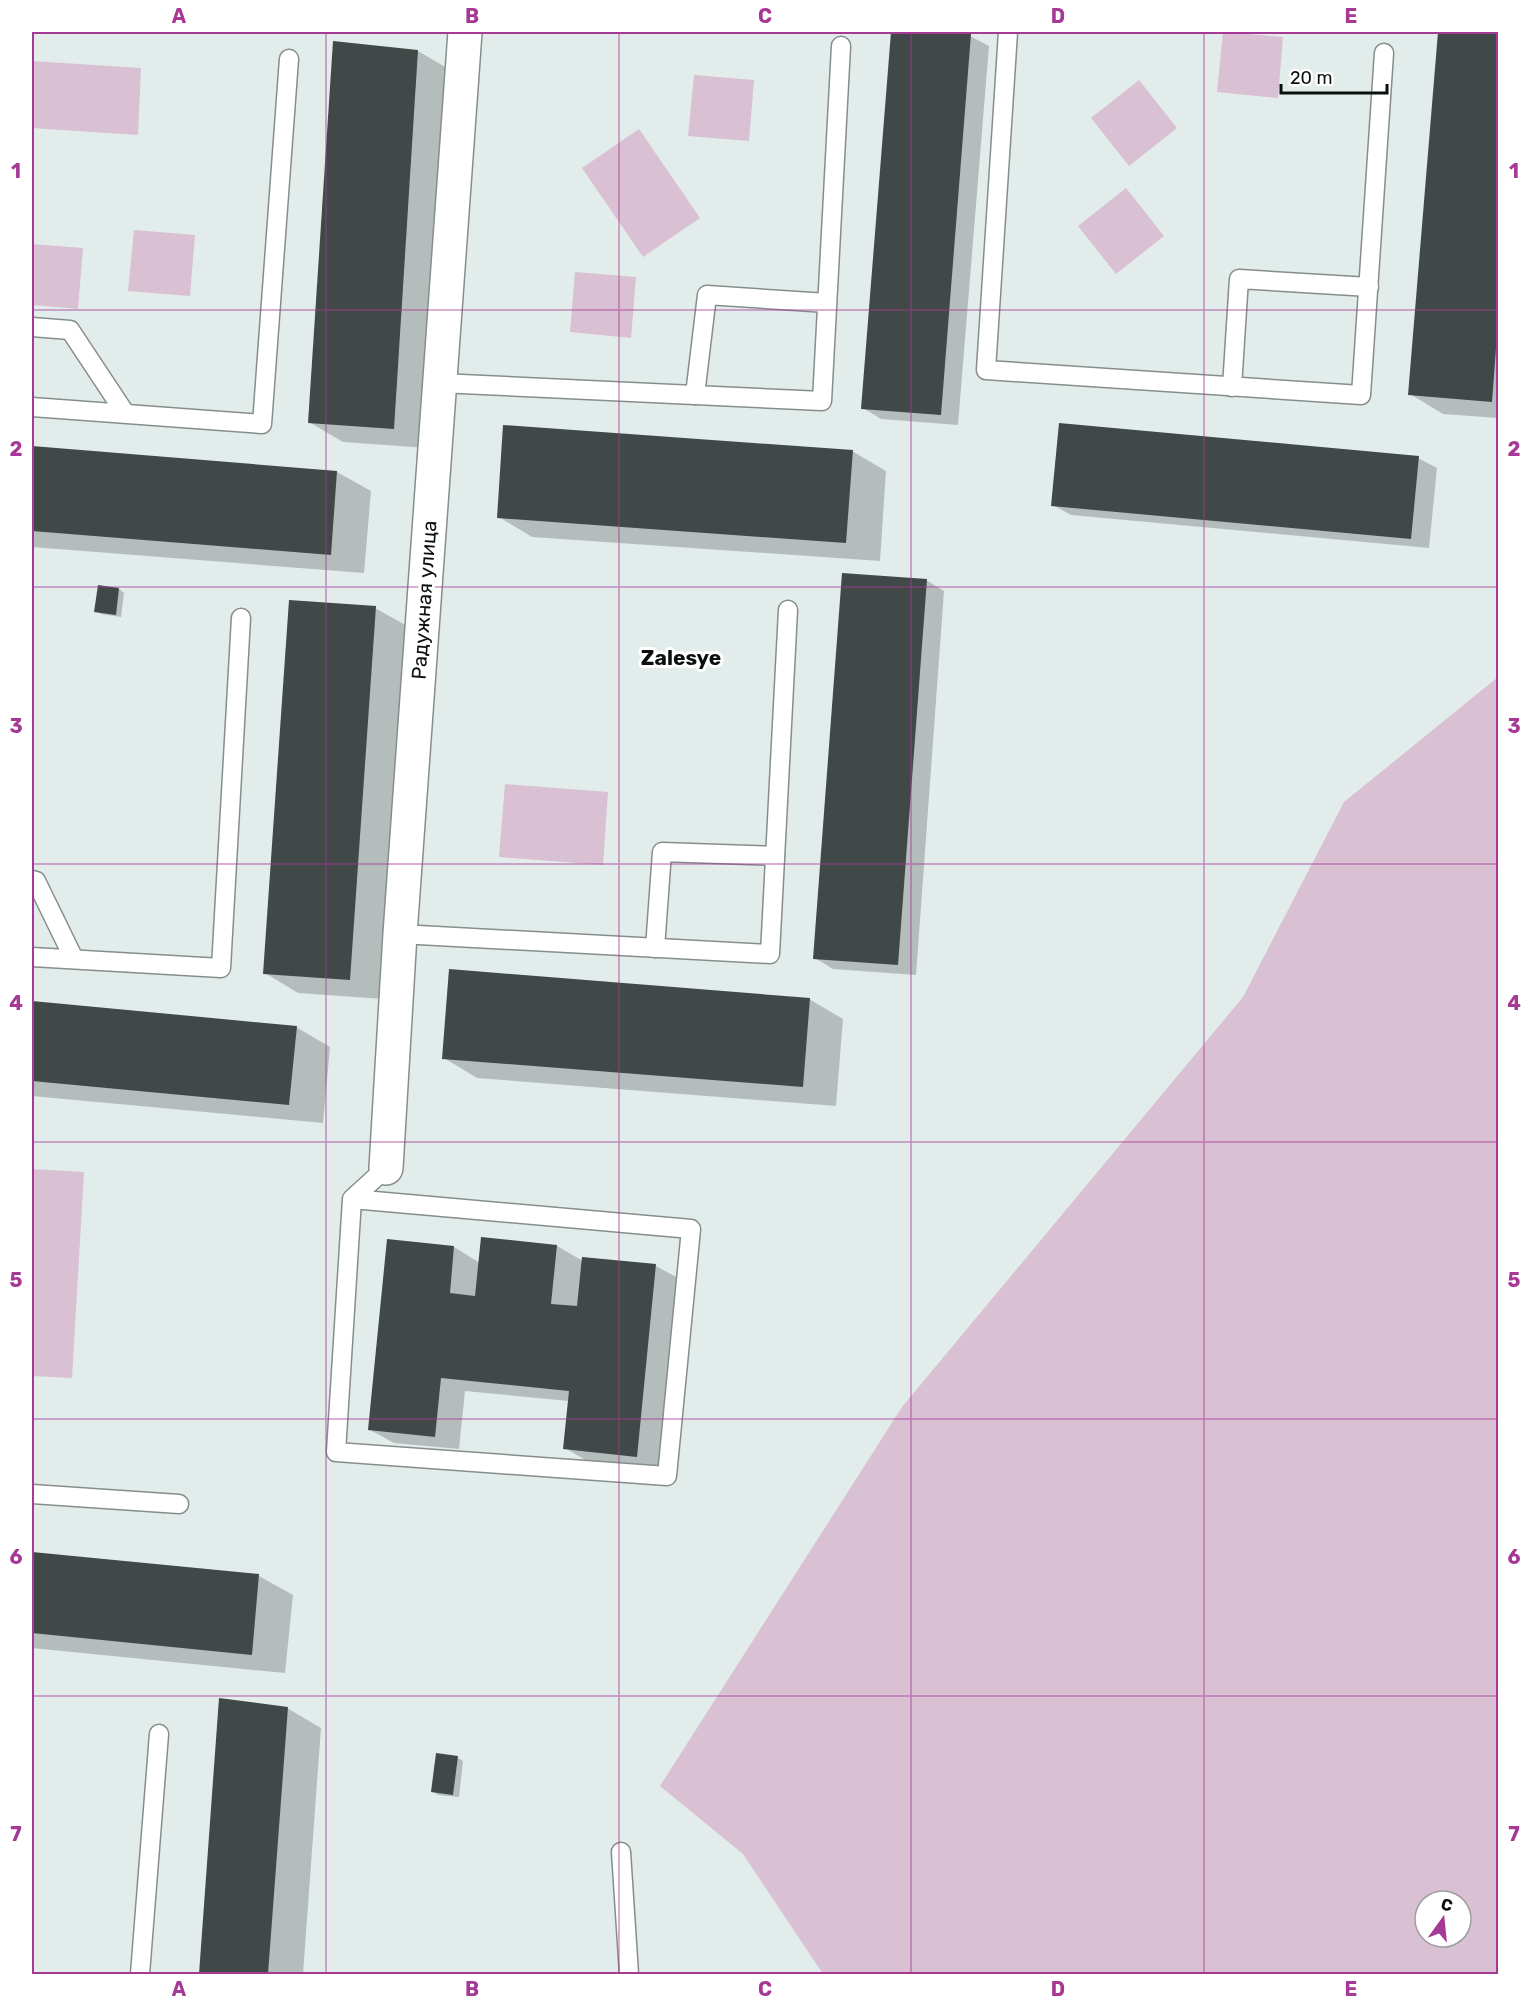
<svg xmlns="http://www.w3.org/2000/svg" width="1530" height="2006" font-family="Rubik,sans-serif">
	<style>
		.green { fill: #d9c0d3; fill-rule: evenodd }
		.shadow { fill: #0003 }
		.building { fill: #404947 }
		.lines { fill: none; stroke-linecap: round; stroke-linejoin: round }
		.lane-casing { stroke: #858e8c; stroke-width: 21 }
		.street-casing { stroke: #858e8c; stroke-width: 36 }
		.lane { stroke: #fff; stroke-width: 18 }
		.street { stroke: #fff; stroke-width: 33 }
		.grid { fill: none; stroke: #a63896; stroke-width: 1.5; stroke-opacity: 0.55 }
		.labels { text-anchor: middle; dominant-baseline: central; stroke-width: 6; stroke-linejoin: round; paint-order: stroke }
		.street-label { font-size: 20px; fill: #0b0f0e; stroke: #fff }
		.neighbourhood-label { font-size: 21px; font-weight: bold; fill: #0b0f0e; stroke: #fff }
		.neatline { fill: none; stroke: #a63896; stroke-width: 2 }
		.grid-label { font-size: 20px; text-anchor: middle; font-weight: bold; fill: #a63896 }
	</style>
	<rect width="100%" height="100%" fill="#e2edeb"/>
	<g class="green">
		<path d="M1223 32 1283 37 1278 98 1217 92Z"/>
		<path d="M32 61 141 68 138 135 32 128Z"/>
		<path d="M694 75 754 80 749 141 688 136Z"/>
		<path d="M1139 80 1177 128 1129 166 1091 118Z"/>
		<path d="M639 129 700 218 643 257 582 168Z"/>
		<path d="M1126 188 1164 236 1116 274 1078 226Z"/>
		<path d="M134 230 195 235 190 296 128 291Z"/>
		<path d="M32 244 83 248 78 309 32 305Z"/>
		<path d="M575 272 636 277 631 338 570 332Z"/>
		<path d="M1498 677V1974H823L743 1854 660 1786 902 1407 1243 997 1344 802ZM1425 1901H1461V1937H1425Z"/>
		<path d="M505 784 608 792 603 865 499 857Z"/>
		<path d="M32 1169 84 1172 72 1378 32 1376Z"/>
	</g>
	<g class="shadow">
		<path d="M893 32 970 36 989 46 958 425 881 419 863 408Z"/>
		<path d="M1440 32H1498V418L1443 414 1410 394Z"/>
		<path d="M418 51 452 71 427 448 343 442 309 422Z"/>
		<path d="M32 447 337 472 371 491 364 573 32 547Z"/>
		<path d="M852 451 886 471 880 561 532 537 499 517Z"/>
		<path d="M1418 458 1437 468 1429 548 1071 515 1053 505Z"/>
		<path d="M926 580 944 591 916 975 833 969 815 958Z"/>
		<path d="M119 589 124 593 121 617 101 614 96 611Z"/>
		<path d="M375 608 409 627 383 999 298 993 265 973Z"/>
		<path d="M809 999 843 1019 836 1106 477 1078 444 1058Z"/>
		<path d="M32 1003 296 1027 330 1047 323 1123 32 1096Z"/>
		<path d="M483 1239 557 1246 583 1261 656 1266 680 1279 660 1469 589 1462 565 1448 569 1401 465 1391 459 1449 394 1443 370 1430 454 1247 480 1263Z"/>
		<path d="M32 1553 259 1576 293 1595 285 1673 32 1648Z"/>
		<path d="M220 1700 287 1708 321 1728 303 1974H200Z"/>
		<path d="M458 1758 463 1761 459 1797 438 1795 432 1791Z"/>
	</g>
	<g class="building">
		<path d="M891 32H935L971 34 941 415 861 409Z"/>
		<path d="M1438 32H1498V322L1492 402 1408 395Z"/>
		<path d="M333 41 418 50 394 429 308 423Z"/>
		<path d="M1059 423 1419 456 1411 539 1051 506Z"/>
		<path d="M503 425 853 450 846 543 497 518Z"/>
		<path d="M32 446 337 471 331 555 32 531Z"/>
		<path d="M842 573 927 579 898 965 813 959Z"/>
		<path d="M98 585 119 588 116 615 94 612Z"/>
		<path d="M289 600 376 606 350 980 263 974Z"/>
		<path d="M449 969 810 998 803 1087 442 1059Z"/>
		<path d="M32 1001 297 1026 289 1105 32 1081Z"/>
		<path d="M481 1237 557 1245 551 1304 577 1306 582 1257 656 1264 637 1457 563 1449 569 1391 441 1378 435 1437 368 1430 387 1239 454 1246 450 1293 475 1296Z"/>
		<path d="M32 1552 259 1574 252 1655 32 1633Z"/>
		<path d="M219 1698 288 1707 268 1974H199Z"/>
		<path d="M436 1753 458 1756 453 1795 431 1792Z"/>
	</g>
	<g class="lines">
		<g class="lane-casing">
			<g id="lane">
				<path d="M1008 32 986 370 1361 395 1384 53"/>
				<path d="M32 327 70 330 125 413"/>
				<path d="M440 383 822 401 841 46"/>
				<path d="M1232 387 1239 279 1369 287"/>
				<path d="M695 395 707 295 827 303"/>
				<path d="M32 407 262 424 289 59"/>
				<path d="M32 880 36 881 74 959"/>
				<path d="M400 934 770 954 788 610"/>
				<path d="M655 948 662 852 775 856"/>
				<path d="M32 957 221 968 241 618"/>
				<path d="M352 1199 691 1229 667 1476 336 1452 352 1199 386 1168"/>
				<path d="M32 1494 179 1504"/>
				<path d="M621 1852 629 1974"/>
				<path d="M140 1974 159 1734"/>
			</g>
		</g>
		<g class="street-casing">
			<path id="street" d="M386 1168 400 934 465 32"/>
		</g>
		<use href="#lane" class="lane"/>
		<use href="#street" class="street"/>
	</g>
	<path class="grid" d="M326 32V1974M619 32V1974M911 32V1974M1204 32V1974M32 310H1498M32 587H1498M32 864H1498M32 1142H1498M32 1419H1498M32 1696H1498"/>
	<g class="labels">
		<g class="street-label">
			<text transform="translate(424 600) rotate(-86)">Радужная улица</text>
		</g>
		<g class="neighbourhood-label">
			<text x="681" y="657">Zalesye</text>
		</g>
	</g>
	<rect width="1530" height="2006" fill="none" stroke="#ffffff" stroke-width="66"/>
	<g transform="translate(1443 1919) rotate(15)"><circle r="28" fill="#ffffff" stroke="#9d9f9f" stroke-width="1.5"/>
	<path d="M0-4.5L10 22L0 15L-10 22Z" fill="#a63896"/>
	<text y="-9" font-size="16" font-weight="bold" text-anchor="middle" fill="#0b0f0e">С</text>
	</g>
	<path d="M1281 84v9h106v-9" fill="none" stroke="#0b0f0e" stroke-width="3"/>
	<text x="1290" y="84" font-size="18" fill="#0b0f0e" stroke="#ffffff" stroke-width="4.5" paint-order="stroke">20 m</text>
	<rect x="33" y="33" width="1464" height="1940" class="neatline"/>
	<g class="grid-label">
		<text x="179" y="23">A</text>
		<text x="472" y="23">B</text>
		<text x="765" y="23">C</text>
		<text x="1058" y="23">D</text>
		<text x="1351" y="23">E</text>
		<text x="16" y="178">1</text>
		<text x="1514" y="178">1</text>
		<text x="16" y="456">2</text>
		<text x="1514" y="456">2</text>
		<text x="16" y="733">3</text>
		<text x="1514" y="733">3</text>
		<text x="16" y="1010">4</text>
		<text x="1514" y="1010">4</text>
		<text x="16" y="1287">5</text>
		<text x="1514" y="1287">5</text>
		<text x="16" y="1564">6</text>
		<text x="1514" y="1564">6</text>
		<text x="16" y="1841">7</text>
		<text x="1514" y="1841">7</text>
		<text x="179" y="1996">A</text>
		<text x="472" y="1996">B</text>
		<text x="765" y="1996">C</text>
		<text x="1058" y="1996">D</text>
		<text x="1351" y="1996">E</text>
	</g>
</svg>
